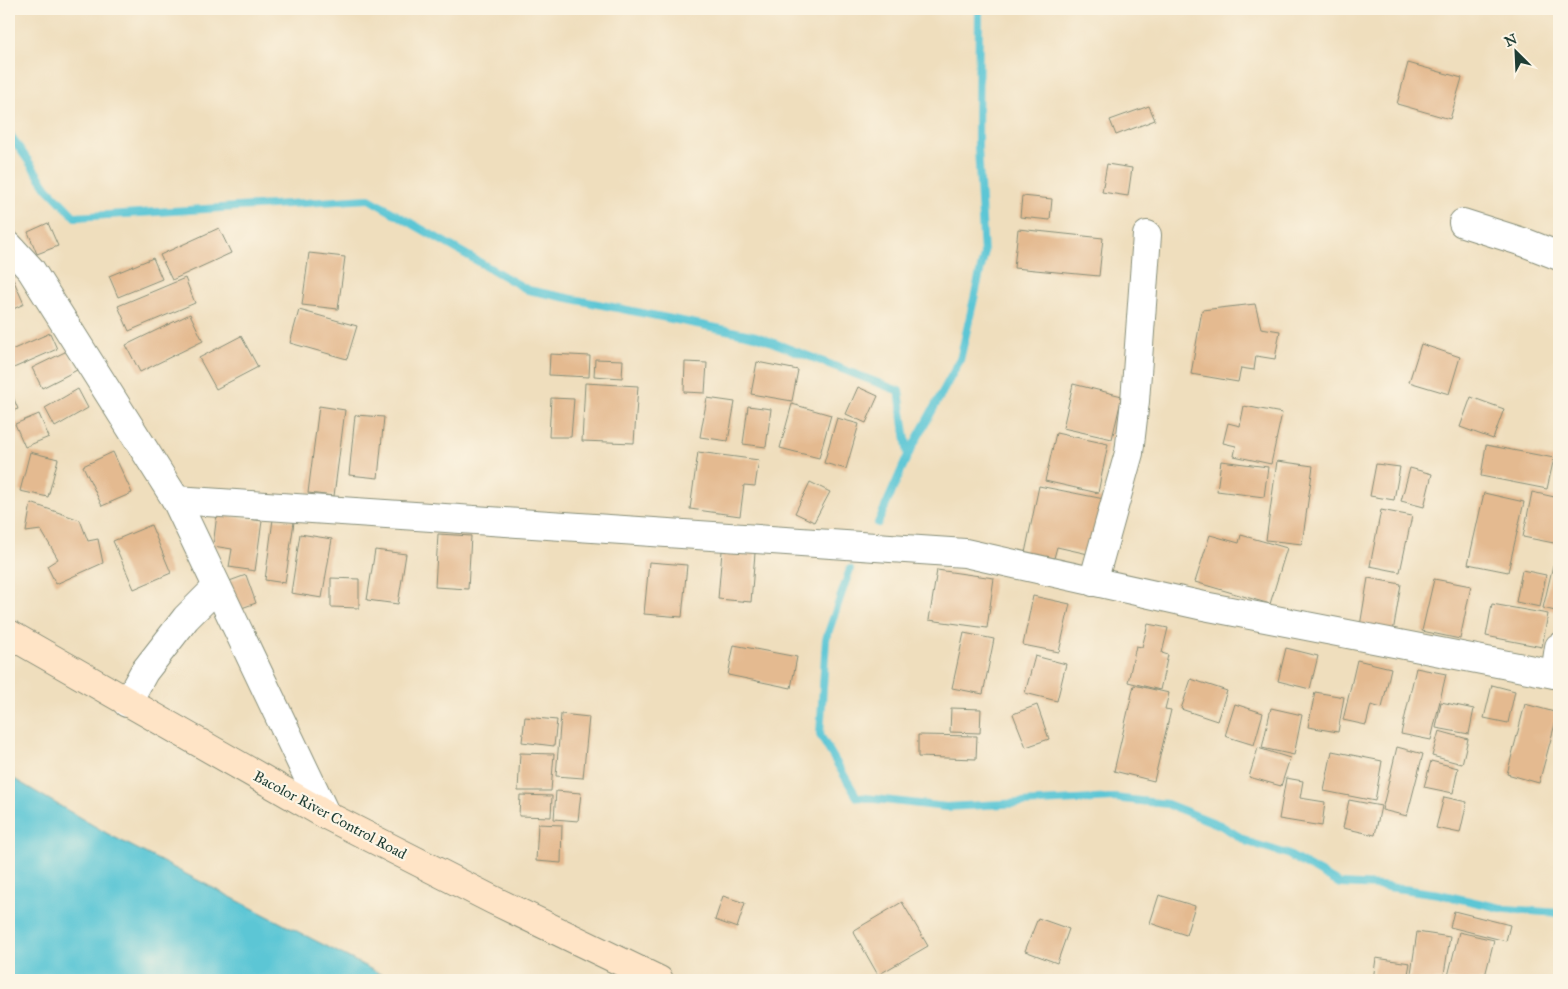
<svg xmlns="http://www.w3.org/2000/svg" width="1568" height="989" font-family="'IM FELL Great Primer',serif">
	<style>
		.water { fill: #5bc6d5; stroke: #3d8284 }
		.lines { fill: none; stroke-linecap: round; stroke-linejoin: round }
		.stream { stroke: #5bc6d5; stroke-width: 8 }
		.building { fill: #e4ba90 }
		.street-casing { stroke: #878e78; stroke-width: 30 }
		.secondary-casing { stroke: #878e78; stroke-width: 30 }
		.street { stroke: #fff; stroke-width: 28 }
		.secondary { stroke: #ffe4c6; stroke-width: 28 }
		.labels { text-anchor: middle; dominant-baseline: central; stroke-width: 4.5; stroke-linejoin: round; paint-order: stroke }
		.street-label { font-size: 15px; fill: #1f3d34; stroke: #fcf5e5 }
	</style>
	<rect width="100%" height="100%" fill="#fcf5e5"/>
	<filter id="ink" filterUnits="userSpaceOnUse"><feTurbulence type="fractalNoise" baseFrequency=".02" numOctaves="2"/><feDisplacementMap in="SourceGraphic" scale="10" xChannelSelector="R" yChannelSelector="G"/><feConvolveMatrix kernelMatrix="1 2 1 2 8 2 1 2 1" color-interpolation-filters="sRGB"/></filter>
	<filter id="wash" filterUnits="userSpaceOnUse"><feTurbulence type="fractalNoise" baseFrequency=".0096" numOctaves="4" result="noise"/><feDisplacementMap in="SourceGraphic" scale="20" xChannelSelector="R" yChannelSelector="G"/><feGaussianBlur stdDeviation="1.12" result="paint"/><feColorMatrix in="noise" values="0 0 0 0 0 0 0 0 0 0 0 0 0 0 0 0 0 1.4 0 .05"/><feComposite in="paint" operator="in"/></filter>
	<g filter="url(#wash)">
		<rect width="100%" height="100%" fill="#efdebd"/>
		<path class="water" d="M9 776 108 834 392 980H9Z"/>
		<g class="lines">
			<g class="stream">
				<path d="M9 133 47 188 75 217 369 199 528 290 756 336 899 391 908 455 878 523"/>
				<path d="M908 455 960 360 984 255 978 147 979 9"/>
				<path d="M850 569 826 639 820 735 857 797 946 807 1114 798 1167 804 1220 825 1248 842 1287 854 1340 884 1381 886 1439 894 1505 909 1559 913"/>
			</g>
		</g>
		<g id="blocks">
			<g class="building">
				<path d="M1408 63 1462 78 1450 119 1397 104Z"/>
				<path d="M1149 106 1155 120 1116 135 1110 120Z"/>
				<path d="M1107 164 1132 168 1128 196 1102 192Z"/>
				<path d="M1022 196 1052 199 1050 220 1020 217Z"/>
				<path d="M48 223 58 246 37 254 28 232Z"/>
				<path d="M219 228 231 253 172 280 160 255Z"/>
				<path d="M1018 229 1103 238 1099 276 1014 268Z"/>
				<path d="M309 253 345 257 338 309 302 305Z"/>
				<path d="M153 258 162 279 118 297 109 276Z"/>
				<path d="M9 270 24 304 9 311Z"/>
				<path d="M185 278 195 303 129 331 118 306Z"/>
				<path d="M1255 304 1261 328 1280 331 1275 359 1256 356 1254 370 1241 368 1238 382 1191 374 1202 310Z"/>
				<path d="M299 310 357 326 347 359 290 343Z"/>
				<path d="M190 314 203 341 140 372 126 345Z"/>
				<path d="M50 333 57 349 9 370V351Z"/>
				<path d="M241 336 258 367 216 389 199 358Z"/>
				<path d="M1421 344 1460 357 1449 394 1409 382Z"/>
				<path d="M67 351 77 370 42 388 32 368Z"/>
				<path d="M550 354 590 356 589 377 549 375Z"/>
				<path d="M595 359 623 360 622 378 594 376Z"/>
				<path d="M685 362 707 363 705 393 684 392Z"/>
				<path d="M757 362 798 370 792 401 751 394Z"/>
				<path d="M585 383 638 386 634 443 582 441Z"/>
				<path d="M1073 384 1122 396 1112 439 1063 428Z"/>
				<path d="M9 387 18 409 9 412Z"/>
				<path d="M858 387 878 396 866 423 846 414Z"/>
				<path d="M78 389 88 408 55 427 45 408Z"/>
				<path d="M1471 397 1504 409 1493 439 1460 427Z"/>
				<path d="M551 398 574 399 571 437H549Z"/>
				<path d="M707 398 735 402 728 441 700 437Z"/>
				<path d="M792 404 831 415 819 458 780 448Z"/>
				<path d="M319 406 345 410 334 496 308 493Z"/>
				<path d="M748 406 771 409 766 447 743 444Z"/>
				<path d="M1244 406 1282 413 1271 464 1234 456 1236 446 1223 443 1228 423 1240 426Z"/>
				<path d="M39 414 49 437 25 447 15 424Z"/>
				<path d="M355 415 384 417 378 478 349 475Z"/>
				<path d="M837 418 859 424 846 469 824 463Z"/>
				<path d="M1056 433 1108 444 1098 493 1045 481Z"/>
				<path d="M1486 445 1554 458 1547 489 1481 476Z"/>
				<path d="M30 452 58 459 48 497 20 491Z"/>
				<path d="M113 452 132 493 102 506 83 466Z"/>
				<path d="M698 452 759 460 755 486 744 485 740 516 690 509Z"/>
				<path d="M1221 461 1268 467 1264 497 1217 491Z"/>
				<path d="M1277 461 1313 466 1302 544 1266 540Z"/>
				<path d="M1376 464 1400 467 1394 500 1370 496Z"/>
				<path d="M1410 468 1432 474 1424 507 1401 501Z"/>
				<path d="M810 482 830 492 814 522 795 513Z"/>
				<path d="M1039 486 1109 500 1097 556 1057 547 1054 558 1025 553Z"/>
				<path d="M1532 492 1559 498V544L1523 537Z"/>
				<path d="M1484 493 1524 502 1508 572 1468 564Z"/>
				<path d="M31 503 80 520 88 541 98 539 103 563 56 584 47 566 58 559 41 530 26 532Z"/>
				<path d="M1381 510 1412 516 1400 572 1370 566Z"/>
				<path d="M217 514 262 521 255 571 229 567 232 549 213 546Z"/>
				<path d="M273 519 294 522 285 583 265 580Z"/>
				<path d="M151 525 171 573 134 589 113 541Z"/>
				<path d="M300 534 332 539 322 598 291 593Z"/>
				<path d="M438 534 471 536 468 589 435 587Z"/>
				<path d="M1210 535 1239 543 1241 535 1287 548 1270 604 1195 582Z"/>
				<path d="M375 550 406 554 398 604 367 600Z"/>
				<path d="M722 551 755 553 751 602 718 599Z"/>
				<path d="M649 562 687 565 682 617 644 614Z"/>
				<path d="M1553 565 1559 567V612L1543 608Z"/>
				<path d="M937 570 994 578 987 628 929 620Z"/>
				<path d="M1522 570 1546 575 1540 607 1516 602Z"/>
				<path d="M246 575 256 603 233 611 224 583Z"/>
				<path d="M331 578 359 579V608L331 607Z"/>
				<path d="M1368 578 1401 584 1393 632 1360 626Z"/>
				<path d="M1434 579 1471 586 1460 639 1422 631Z"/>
				<path d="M1033 596 1070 604 1059 652 1023 645Z"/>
				<path d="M1492 604 1548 614 1542 647 1486 636Z"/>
				<path d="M1148 624 1168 628 1162 653 1168 655 1160 690 1128 682 1136 646 1142 647Z"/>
				<path d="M964 633 994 639 983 694 952 688Z"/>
				<path d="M734 645 797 657 791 688 728 675Z"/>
				<path d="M1286 648 1318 656 1310 689 1278 681Z"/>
				<path d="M1035 656 1066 664 1057 701 1025 693Z"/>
				<path d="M1357 660 1391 668 1382 708 1371 705 1366 725 1343 720Z"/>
				<path d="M1416 668 1446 674 1431 740 1401 734Z"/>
				<path d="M1191 679 1227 691 1217 721 1181 709Z"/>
				<path d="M1134 685 1169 693 1165 709 1171 710 1154 781 1114 771Z"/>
				<path d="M1492 685 1515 691 1508 723 1484 718Z"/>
				<path d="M1315 692 1344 697 1338 732 1308 727Z"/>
				<path d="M1441 702 1474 709 1469 734 1436 728Z"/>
				<path d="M1235 704 1263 713 1254 745 1225 736Z"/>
				<path d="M1525 704 1558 713 1539 783 1507 774Z"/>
				<path d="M1037 705 1049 739 1026 747 1013 714Z"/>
				<path d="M951 708 981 709 980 733 950 732Z"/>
				<path d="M1271 708 1302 715 1294 755 1262 748Z"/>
				<path d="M561 714 589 717 583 778 556 776Z"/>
				<path d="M525 717 557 720 554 746 522 742Z"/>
				<path d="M1439 731 1468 739 1462 764 1432 756Z"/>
				<path d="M918 735 977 736 976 759 918 757Z"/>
				<path d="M1397 747 1423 754 1407 816 1382 810Z"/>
				<path d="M1258 748 1290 758 1281 786 1249 777Z"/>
				<path d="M1332 751 1382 761 1375 801 1324 791Z"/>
				<path d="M520 753 554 754 551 791H518Z"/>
				<path d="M1431 761 1458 768 1453 793 1424 787Z"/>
				<path d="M1286 778 1303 781 1300 798 1325 802 1322 826 1279 819Z"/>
				<path d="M556 791 581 793 578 821 554 819Z"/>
				<path d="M520 795 552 796 551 817 519 816Z"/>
				<path d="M1444 797 1467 802 1460 833 1436 828Z"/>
				<path d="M1349 800 1381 806 1375 835 1343 828Z"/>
				<path d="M538 824 562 825 561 863 536 861Z"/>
				<path d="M1159 895 1195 906 1186 935 1150 923Z"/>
				<path d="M723 896 745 903 737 928 715 920Z"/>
				<path d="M902 902 928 946 878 975 853 931Z"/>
				<path d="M1454 911 1510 925 1506 941 1450 927Z"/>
				<path d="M1038 918 1069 929 1057 963 1025 951Z"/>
				<path d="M1417 932 1450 937 1443 980H1410Z"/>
				<path d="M1459 932 1494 940 1484 980H1447Z"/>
				<path d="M1376 958 1410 963 1407 980H1373Z"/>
			</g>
		</g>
	</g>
	<g filter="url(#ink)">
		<use href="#blocks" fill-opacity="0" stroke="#878e78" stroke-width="1"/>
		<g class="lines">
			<g class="street-casing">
				<g id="street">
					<path d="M1463 223 1526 243 1559 256"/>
					<path d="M9 246 31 270 176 500 326 815"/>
					<path d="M176 500 965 553 1204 606 1559 675"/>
					<path d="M1093 582 1129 453 1135 401 1147 235"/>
					<path d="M1555 674 1559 647"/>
					<path d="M127 703 144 672 186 618 217 587"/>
				</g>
			</g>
			<g class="secondary-casing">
				<path id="secondary" d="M9 634 326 815 493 900 659 980"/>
			</g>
			<use href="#street" class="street"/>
			<use href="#secondary" class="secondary"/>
		</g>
	</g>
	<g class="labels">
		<g class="street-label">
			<text transform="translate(330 815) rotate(28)">Bacolor River Control Road</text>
		</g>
	</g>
	<rect width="1568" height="989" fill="none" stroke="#fcf5e5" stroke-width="30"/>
	<g transform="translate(1516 52) rotate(336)" stroke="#fcf5e5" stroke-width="4" paint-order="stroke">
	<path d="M0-4L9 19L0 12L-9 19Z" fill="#1f3d34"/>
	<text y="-8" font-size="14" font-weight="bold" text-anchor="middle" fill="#1f3d34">N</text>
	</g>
</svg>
